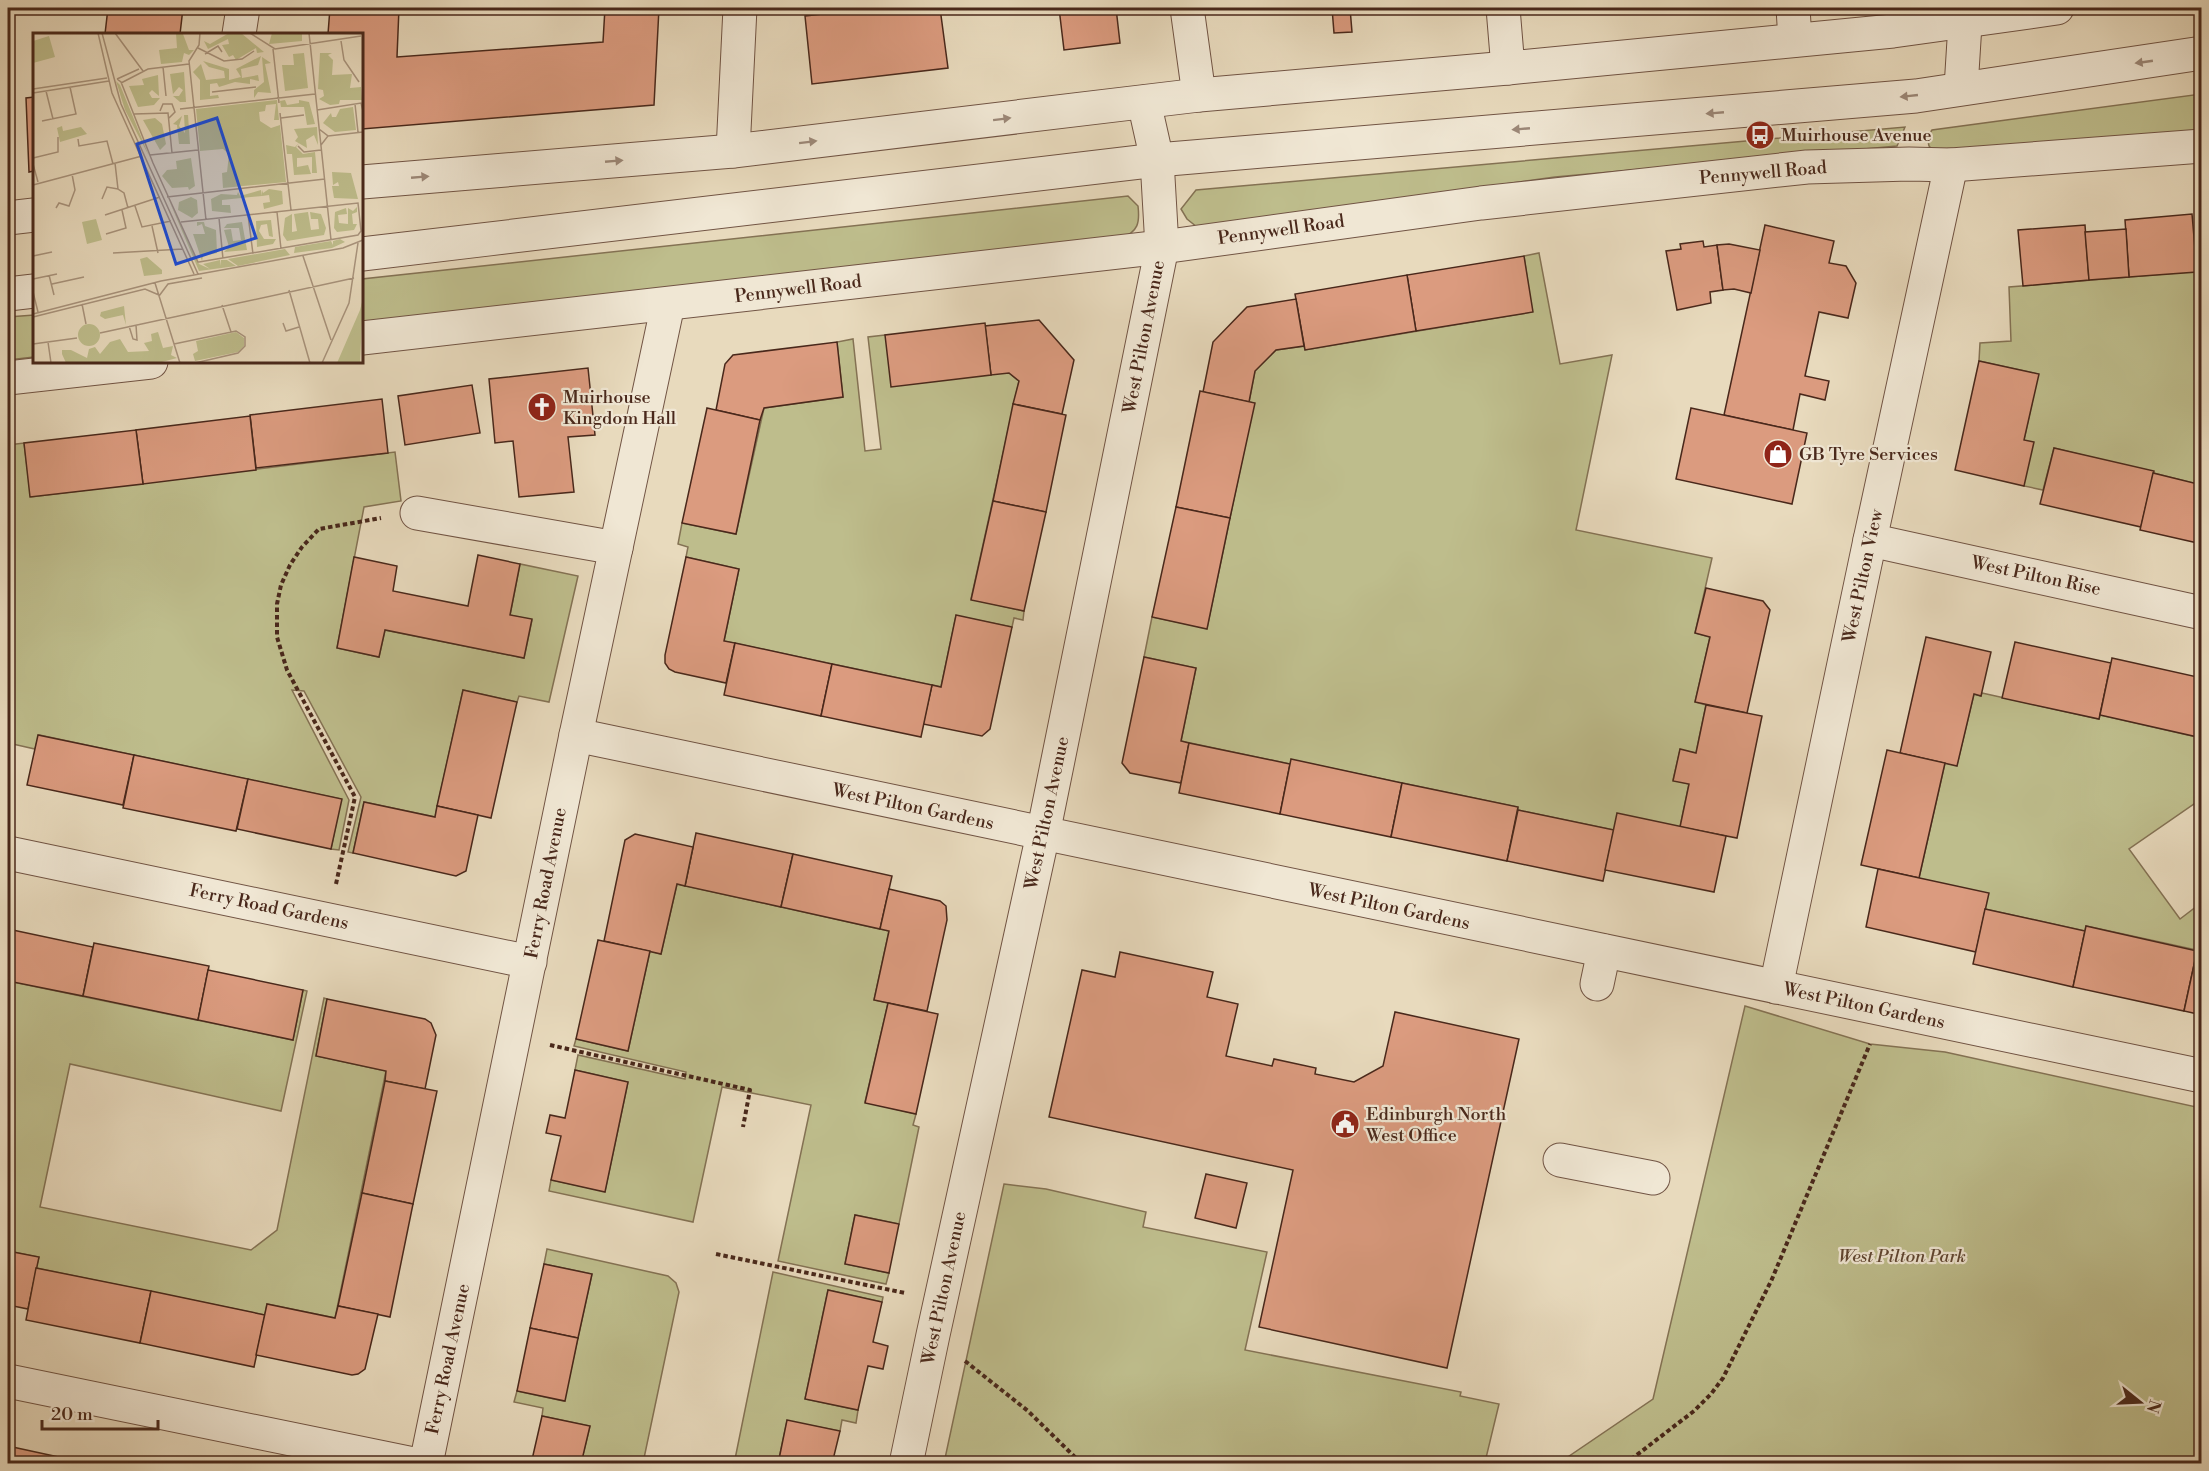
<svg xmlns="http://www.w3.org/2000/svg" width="2209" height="1471" font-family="'Libre Bodoni',serif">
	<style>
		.green { fill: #bebd8c; stroke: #847254; stroke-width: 1.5 }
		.building { fill: #db9b7f; stroke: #49281b; stroke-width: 1.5 }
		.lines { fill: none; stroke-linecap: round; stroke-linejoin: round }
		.minor-casing { stroke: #715444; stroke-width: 35 }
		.path { stroke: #49281b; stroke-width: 4; stroke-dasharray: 4.5 3; stroke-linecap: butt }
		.minor { stroke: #f0e7d4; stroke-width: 33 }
		.oneway { fill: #9c8878 }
		.labels { text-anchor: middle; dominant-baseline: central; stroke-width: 4.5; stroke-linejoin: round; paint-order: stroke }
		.poi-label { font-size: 18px; fill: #49281b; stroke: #f0e7d4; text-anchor: start }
		.street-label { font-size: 18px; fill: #49281b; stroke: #f0e7d4 }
		.park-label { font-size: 18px; font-style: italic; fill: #604632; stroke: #f0e7d4 }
		.inset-road { fill: none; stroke: #a8937c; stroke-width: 1.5 }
		.view { fill: #1d4ed8; fill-opacity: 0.15; stroke: #1d4ed8; stroke-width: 3 }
		.inset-edge { fill: none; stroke: #49281b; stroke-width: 3 }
	</style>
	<rect width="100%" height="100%" fill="#e8dabd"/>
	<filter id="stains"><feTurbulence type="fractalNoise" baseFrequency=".00333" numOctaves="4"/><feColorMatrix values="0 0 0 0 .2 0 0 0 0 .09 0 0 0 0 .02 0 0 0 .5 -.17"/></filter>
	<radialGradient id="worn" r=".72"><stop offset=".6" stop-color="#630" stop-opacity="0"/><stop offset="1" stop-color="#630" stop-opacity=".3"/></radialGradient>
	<g class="green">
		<path d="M2201 94V135L1935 153 1929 146 1927 137 1932 130Z"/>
		<path d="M1905 127 1897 146 1555 177 1197 227 1187 219 1181 209 1196 190Z"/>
		<path d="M1128 196 1138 206C1140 224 1138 230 1122 239L362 322V279Z"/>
		<path d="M1539 253 1560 364 1612 355 1576 530 1712 558 1695 633 1710 637 1695 702 1706 705 1696 753 1680 750 1673 780 1689 784 1680 827 1614 830 1518 810V807L1292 760 1290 764 1181 741 1196 668 1144 657 1152 617 1207 628 1254 403 1249 402 1255 371 1276 350 1304 346 1305 350 1532 312 1524 256Z"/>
		<path d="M2201 271V485L2054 448 2043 490 2024 486V440L2038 374 1979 361 1980 343 2011 341 2009 287Z"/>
		<path d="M34 315V357L8 360V317Z"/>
		<path d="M885 335 1009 373 1019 381 971 599 1024 611 1023 620 1014 618 1012 627 956 616 941 687 724 641 739 569 686 557 688 547 678 544 682 523 736 534 764 408 843 397 837 342 853 339 865 451 881 449 868 337Z"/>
		<path d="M24 443 31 497 395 452 401 501 364 507 337 648 379 657 385 630 524 658 532 620 510 615 520 564 578 576 549 702 519 696 517 702 463 690 435 817 364 802 353 853 348 852 361 797 304 691 292 690 349 800 339 850 331 849 341 799 39 735 35 749 8 743V445Z"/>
		<path d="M1982 693 2099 719 2100 715 2201 738V799L2129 849 2180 919 2201 903V951L2086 926 2085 931 1985 909 1919 878 1945 763 1957 765 1974 694 1981 696Z"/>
		<path d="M677 884 889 931 874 1000 888 1003 865 1102 916 1114 913 1125 919 1127 899 1224 855 1215 845 1264 889 1273 886 1284 778 1261 811 1105 722 1087 693 1222 549 1191 551 1180 605 1191 628 1082 575 1070 578 1055 685 1079 686 1072 574 1046 576 1039 628 1051 650 951 661 954Z"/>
		<path d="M8 981 293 1040 303 990 307 991 281 1111 70 1064 40 1207 251 1250 277 1230 324 998 327 999 316 1056 386 1071 335 1318 267 1304 265 1315 36 1268 39 1257 8 1251Z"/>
		<path d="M1745 1006 1870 1044 1945 1052 2201 1108V1463H1559L1653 1399Z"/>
		<path d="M1004 1184 1046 1189 1146 1212 1143 1227 1267 1252 1245 1350 1461 1392 1460 1396 1499 1404 1485 1462 1492 1463H944Z"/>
		<path d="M547 1249 668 1276 676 1283 679 1292 643 1463H581L590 1426 542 1416 543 1408 514 1402 517 1391 564 1401 592 1274 544 1264Z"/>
		<path d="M773 1272 883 1297 882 1302 828 1290 805 1399 858 1410 856 1423 842 1420 840 1431 787 1421 778 1463 734 1464Z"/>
	</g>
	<g class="building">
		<path d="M108 8H183L180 34H105Z"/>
		<path d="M330 8H399L397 57 603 42 605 8H659L654 105 362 129V34H328Z"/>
		<path d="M877 8H940L948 68 812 84 805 16Z"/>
		<path d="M1059 8H1116L1120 43 1064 50Z"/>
		<path d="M1332 8H1350L1352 32 1334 33Z"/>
		<path d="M34 97V171L29 172 26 98Z"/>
		<path d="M2192 214 2197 272 2129 277 2125 220Z"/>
		<path d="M1765 225 1834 241 1829 263 1846 266 1856 283 1848 318 1819 312 1805 376 1829 381 1825 400 1800 394 1793 430 1724 415Z"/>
		<path d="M2085 225 2089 280 2023 286 2018 230Z"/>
		<path d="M2126 229 2129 277 2089 280 2085 232Z"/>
		<path d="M1703 241 1704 247 1717 245 1723 290 1710 292 1711 303 1677 310 1666 251 1681 249 1680 244Z"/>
		<path d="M1729 244 1760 250 1751 293 1734 289 1723 290 1717 245Z"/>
		<path d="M1524 256 1533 312 1416 331 1407 275Z"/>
		<path d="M1407 275 1416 331 1305 350 1295 294Z"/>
		<path d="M1296 299 1304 346 1276 350 1255 371 1249 402 1203 392 1213 342 1247 307Z"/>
		<path d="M1039 320 1074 360 1062 414 1013 404 1019 381 1009 373 991 375 985 326Z"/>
		<path d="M985 323 991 375 891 387 885 335Z"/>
		<path d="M837 342 843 397 764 408 760 420 716 410 725 364 733 355Z"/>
		<path d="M1979 361 2039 374 2024 440 2034 442 2024 486 1955 470Z"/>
		<path d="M588 368 595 435 568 437 574 492 519 497 513 441 495 443 489 379Z"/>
		<path d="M472 385 480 433 405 445 398 396Z"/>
		<path d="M1200 391 1255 403 1230 518 1176 507Z"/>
		<path d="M382 399 388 453 256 468 250 415Z"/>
		<path d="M1013 404 1066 415 1046 512 993 501Z"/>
		<path d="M707 408 760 420 736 534 682 523Z"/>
		<path d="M1691 408 1807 433 1792 504 1676 479Z"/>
		<path d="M250 416 256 470 143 484 136 430Z"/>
		<path d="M136 430 143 484 30 497 24 443Z"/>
		<path d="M2054 448 2154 471 2141 527 2040 504Z"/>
		<path d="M2153 473 2202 485V544L2140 530Z"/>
		<path d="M993 501 1046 512 1024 611 971 600Z"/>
		<path d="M1176 507 1230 518 1207 629 1152 617Z"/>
		<path d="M478 555 520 564 510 615 532 619 524 658 385 630 379 657 337 648 354 557 397 566 393 591 468 606Z"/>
		<path d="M686 557 739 569 724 641 735 643 726 683 675 672 669 669 665 663V655Z"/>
		<path d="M1706 588 1763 601 1770 610 1747 713 1695 702 1710 637 1695 633Z"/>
		<path d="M956 615 1012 627 990 729 982 736 923 724 932 685 941 687Z"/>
		<path d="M1926 637 1991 652 1981 696 1974 694 1957 766 1900 753Z"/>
		<path d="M2015 642 2111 663 2099 719 2002 698Z"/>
		<path d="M735 643 832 664 821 716 724 695Z"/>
		<path d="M1144 657 1196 668 1181 741 1189 743 1181 783 1130 773 1122 763Z"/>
		<path d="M2112 658 2202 678V738L2100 715Z"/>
		<path d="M832 664 932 685 921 737 821 716Z"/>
		<path d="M463 690 517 702 491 818 437 806Z"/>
		<path d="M1706 705 1762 716 1737 838 1680 827 1689 784 1673 781 1680 749 1696 753Z"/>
		<path d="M38 735 134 755 123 805 27 785Z"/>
		<path d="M1189 743 1290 764 1280 814 1179 793Z"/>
		<path d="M1887 750 1945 763 1919 878 1861 865Z"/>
		<path d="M134 755 248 779 236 831 123 808Z"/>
		<path d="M1291 759 1402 783 1391 837 1280 814Z"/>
		<path d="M248 779 342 799 331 849 237 829Z"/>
		<path d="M1402 783 1518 807 1507 861 1391 837Z"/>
		<path d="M364 802 435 817 437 806 478 815 466 871 456 876 353 853Z"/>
		<path d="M1518 810 1614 830 1603 881 1507 861Z"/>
		<path d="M1617 813 1726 836 1714 892 1605 870Z"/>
		<path d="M696 833 793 854 781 907 685 886Z"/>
		<path d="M635 834 693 847 685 886 677 884 661 954 604 941 625 840Z"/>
		<path d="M793 854 892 876 880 929 781 907Z"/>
		<path d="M1878 869 1989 893 1976 952 1866 927Z"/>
		<path d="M889 889 940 901 946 906 947 920 927 1011 874 1000 889 931 880 929Z"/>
		<path d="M1985 909 2085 931 2073 987 1973 964Z"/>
		<path d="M2086 926 2197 951 2184 1011 2073 987Z"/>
		<path d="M8 929 93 947 83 996 8 981Z"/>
		<path d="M598 940 650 951 628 1051 576 1039Z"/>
		<path d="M94 943 209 966 198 1020 83 996Z"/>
		<path d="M2197 951H2202V1015L2184 1011Z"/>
		<path d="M1120 952 1213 972 1207 997 1238 1004 1226 1056 1272 1066 1274 1059 1316 1068 1315 1074 1354 1082 1383 1066 1395 1012 1519 1039 1447 1368 1259 1327 1293 1170 1049 1117 1082 970 1115 977Z"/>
		<path d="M208 970 303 990 293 1040 198 1020Z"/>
		<path d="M327 999 425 1019 431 1023 436 1035 425 1089 385 1081 386 1071 316 1056Z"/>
		<path d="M888 1003 938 1014 916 1114 865 1103Z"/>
		<path d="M575 1070 628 1082 605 1192 551 1180 561 1136 546 1133 550 1115 565 1118Z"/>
		<path d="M385 1081 437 1091 413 1204 362 1193Z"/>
		<path d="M1206 1174 1247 1183 1236 1228 1195 1218Z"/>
		<path d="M362 1193 413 1204 390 1317 338 1306Z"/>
		<path d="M855 1215 899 1224 889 1273 845 1264Z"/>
		<path d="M8 1251 39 1257 28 1309 8 1305Z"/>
		<path d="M544 1264 592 1274 578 1338 530 1328Z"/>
		<path d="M36 1268 151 1291 140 1343 26 1320Z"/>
		<path d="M828 1290 882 1302 873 1342 888 1346 883 1369 868 1366 858 1410 805 1399Z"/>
		<path d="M151 1291 265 1315 254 1367 140 1343Z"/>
		<path d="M267 1304 335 1318 338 1306 378 1314 365 1369 358 1374 352 1375 256 1355Z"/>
		<path d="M530 1328 578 1338 565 1401 517 1391Z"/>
		<path d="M542 1416 590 1426 581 1464H531Z"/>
		<path d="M787 1420 840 1431 832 1464H778Z"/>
		<path d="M8 1446 54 1456 90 1464H8Z"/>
	</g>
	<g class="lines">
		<g class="minor-casing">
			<g id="minor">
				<path d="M1187 8 1199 95"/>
				<path d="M1503 8 1508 68"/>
				<path d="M1793 8 1795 40"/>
				<path d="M239 34 243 8"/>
				<path d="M1961 88 1966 8"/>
				<path d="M733 151 740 8"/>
				<path d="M362 182 733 151 1199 95 1508 68 1893 31 2057 8"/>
				<path d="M8 218 34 215"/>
				<path d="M362 254 1157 160 1916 96 2202 53"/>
				<path d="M8 294 34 291"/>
				<path d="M362 338 1162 247 1481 203 1807 167 1909 164 1951 165 2202 146"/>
				<path d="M8 378 151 362"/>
				<path d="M417 513 616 548"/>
				<path d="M1870 540 2202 613"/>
				<path d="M576 735 2202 1076"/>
				<path d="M8 853 530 962"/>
				<path d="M1597 984 1604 951"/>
				<path d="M1776 987 1870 540 1951 165"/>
				<path d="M1560 1160 1653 1178"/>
				<path d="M8 1381 413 1464"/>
				<path d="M426 1464 576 735 668 304"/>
				<path d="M906 1464 933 1335 1043 834 1162 247 1157 160 1144 102"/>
			</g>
		</g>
		<g class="path">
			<path d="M336 884 355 797 287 670 277 637V604L281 585 290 565 302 547 319 529 381 518"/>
			<path d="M550 1045 750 1090 743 1127"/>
			<path d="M716 1254 905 1293"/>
			<path d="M965 1361 1028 1411 1082 1464"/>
			<path d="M1625 1464 1694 1411 1711 1394 1723 1378 1772 1279 1870 1044"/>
		</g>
		<use href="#minor" class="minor"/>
	</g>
	<defs><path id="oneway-solid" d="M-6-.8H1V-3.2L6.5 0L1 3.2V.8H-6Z" transform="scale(1.5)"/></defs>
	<g class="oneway">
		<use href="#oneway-solid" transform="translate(2144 62) rotate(172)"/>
		<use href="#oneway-solid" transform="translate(1909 96) rotate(174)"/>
		<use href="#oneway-solid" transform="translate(1715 113) rotate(175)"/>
		<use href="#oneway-solid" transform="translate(1002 119) rotate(-7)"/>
		<use href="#oneway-solid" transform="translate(1521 129) rotate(175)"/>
		<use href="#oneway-solid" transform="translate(808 142) rotate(-7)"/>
		<use href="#oneway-solid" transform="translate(614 161) rotate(-5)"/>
		<use href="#oneway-solid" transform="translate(420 177) rotate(-5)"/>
	</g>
	<defs>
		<g id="bus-disc" transform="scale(1.5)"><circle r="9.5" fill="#8f2418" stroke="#f0e7d4"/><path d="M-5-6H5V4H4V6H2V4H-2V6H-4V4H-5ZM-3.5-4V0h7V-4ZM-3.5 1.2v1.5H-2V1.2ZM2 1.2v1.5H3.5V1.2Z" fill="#fff"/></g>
		<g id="church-disc" transform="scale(1.5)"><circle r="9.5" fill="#8f2418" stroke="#f0e7d4"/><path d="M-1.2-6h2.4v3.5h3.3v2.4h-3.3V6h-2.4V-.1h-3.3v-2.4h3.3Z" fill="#fff"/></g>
		<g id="shop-disc" transform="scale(1.5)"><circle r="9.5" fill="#8f2418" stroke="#f0e7d4"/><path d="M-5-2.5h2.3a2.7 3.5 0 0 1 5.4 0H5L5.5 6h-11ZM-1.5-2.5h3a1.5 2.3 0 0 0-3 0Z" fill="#fff"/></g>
		<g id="civic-disc" transform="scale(1.5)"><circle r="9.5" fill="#8f2418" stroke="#f0e7d4"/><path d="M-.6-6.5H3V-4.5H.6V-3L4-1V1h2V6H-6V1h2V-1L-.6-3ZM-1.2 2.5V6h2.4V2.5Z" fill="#fff"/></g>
	</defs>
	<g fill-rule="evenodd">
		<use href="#bus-disc" x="1760" y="135"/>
		<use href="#church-disc" x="542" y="407"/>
		<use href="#shop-disc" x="1778" y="454"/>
		<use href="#civic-disc" x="1345" y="1124"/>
	</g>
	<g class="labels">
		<g class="poi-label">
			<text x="1781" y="135">Muirhouse Avenue</text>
			<text x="563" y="397">Muirhouse<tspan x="563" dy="21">Kingdom Hall</tspan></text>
			<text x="1799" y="454">GB Tyre Services</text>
			<text x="1366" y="1114">Edinburgh North<tspan x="1366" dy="21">West Office</tspan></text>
		</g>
		<g class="street-label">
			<text transform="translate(1763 173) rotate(-5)">Pennywell Road</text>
			<text transform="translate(1281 230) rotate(-8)">Pennywell Road</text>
			<text transform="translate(798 289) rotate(-7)">Pennywell Road</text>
			<text transform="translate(1144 337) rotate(-79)">West Pilton Avenue</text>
			<text transform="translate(1863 576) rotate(-78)">West Pilton View</text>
			<text transform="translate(2036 576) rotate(12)">West Pilton Rise</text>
			<text transform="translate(913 807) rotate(12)">West Pilton Gardens</text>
			<text transform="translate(1047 813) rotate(-78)">West Pilton Avenue</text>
			<text transform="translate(546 883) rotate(-79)">Ferry Road Avenue</text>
			<text transform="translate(269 907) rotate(12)">Ferry Road Gardens</text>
			<text transform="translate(1389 907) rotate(12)">West Pilton Gardens</text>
			<text transform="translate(1864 1006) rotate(12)">West Pilton Gardens</text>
			<text transform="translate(944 1288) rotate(-78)">West Pilton Avenue</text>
			<text transform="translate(448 1359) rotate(-78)">Ferry Road Avenue</text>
		</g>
		<g class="park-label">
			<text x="1902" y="1256">West Pilton Park</text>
		</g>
	</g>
	<g transform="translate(33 33)">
		<rect width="330" height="330" fill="#e8dabd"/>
		<path d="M143 0 150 1 156 17H161L156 22 151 20 149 29 128 31 126 17 144 15ZM196 0H208L231 19 224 20 223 15 203 27 200 22 196 24 189 12 196 11 195 6 175 16 171 8 177 11ZM239 0H269V8L236 11ZM16 3 22 24 0 30V8ZM271 20 275 55 252 58 249 32H261L260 21ZM287 20H299L295 22 300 27 299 42 319 41 317 55 328 54 329 67H307L306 71 297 72 286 66 291 63 290 57 285 56ZM228 23 225 32 208 36 209 45 225 42 226 48 217 46V51L202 49 186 54 184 50 177 51V63L185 62 186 65 167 67V47L160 39 168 31 173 47 192 45 191 38 176 34 170 28 196 36V47L208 44 203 36ZM229 24 238 30 232 31 238 60 225 59 221 65V57L231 49ZM151 39 153 69H147L140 63H146L150 57 146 54 140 61 137 41ZM125 42 126 63 119 57 116 60 119 65H127L121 72 105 74 96 53 111 52 109 46ZM83 48 87 52 116 123 92 77ZM244 67 246 87H241L243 71 233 72 232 78 226 79 227 88 238 95 247 92 253 149 190 155 189 140 194 139 196 121 190 116 167 118 163 76ZM252 67 254 72 266 70V67L276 69 282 91 274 92 271 74H248L247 68ZM320 74 323 97 302 99 290 90 298 80 299 84H303L307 76ZM151 82H155L157 111H146L144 92 140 91 149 83 146 93 152 100ZM122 85 129 91 133 111 127 117 110 87ZM29 93 30 98 48 94 54 101 27 109 24 95ZM284 94 285 112 281 102 273 107 274 115 262 108 265 104 261 96ZM266 110 263 114 270 121 282 119 284 140H279V124L264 125V134L275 132 278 141 261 142 259 121H254L253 112 262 114ZM158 125 162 153 156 157 155 154 139 155 129 143 134 137 144 136 143 128ZM299 139 318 140 325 166 301 165 299 153H306L305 149 300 152ZM236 156 249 158 250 171 231 176 230 170 237 169 236 162 229 163V157L230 160ZM228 157 229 163 189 167V172H197L198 180 179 178 178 166 188 161 204 162 205 159 207 163ZM158 164 164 167 165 180 159 185 145 177 146 169ZM135 165 166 231 177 236 170 231 187 227V233L188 227H194L203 233 166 238ZM324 174V179L319 181 320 191H324L321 197 304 199 301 195 302 179 313 175 314 181 305 182 306 190 315 191V175L320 178ZM275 179 278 197 286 196 285 186H278L277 179 288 181 293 195 291 202 254 208 250 202 252 185 259 181V199L264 198 261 181ZM63 186 69 207 54 211 49 189ZM238 187 240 204 236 203 234 191 228 192 226 198 231 206H243L240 211 224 214 223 188ZM164 189H171L172 193 183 197 184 220 170 223 169 228 160 201H172L169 191 164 193ZM209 189 214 217 191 219 196 214 191 197 198 196 200 208 208 207 206 195H191L194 191ZM307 206 312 209 299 215 261 220 262 214 298 208 300 212V208ZM252 216 257 222 205 233 195 226ZM114 224 129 237V241L111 243 107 226ZM330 265 327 330H304L327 277ZM91 273 93 292 90 282 72 286 67 283 68 279ZM45 302a11 11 0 1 1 22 0a11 11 0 1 1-22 0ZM125 299 130 315 140 313 138 322 144 325 125 330H33L29 321V317H38L54 325 56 316 62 314 67 321 77 309 87 306 95 319 116 318 111 310 119 308 118 301ZM203 299 211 305V313L205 319 162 328 160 321 165 318 163 308Z" fill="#bebd8c"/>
		<path class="inset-road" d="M65 0 79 60 161 241M69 0 88 71 165 241M82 0 110 38M167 0 166 12 156 28 173 187M217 0 242 16 328 3M276 0 298 207M308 8 311 27 326 49M165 15 191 28 209 26 221 18M240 16 246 70M172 21 185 13 189 19M130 34 133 63M84 46 88 49 120 130 165 229H166L325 202 328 198 325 170 148 189M84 46 106 36M88 50 115 36 156 31M0 56 74 45M13 58 20 86M179 59 223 54M0 60 76 48M322 71 325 99M147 76 282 61M284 77 328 70 330 78M127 78 130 71H139L142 79 136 85M247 80 258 177M101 81 135 80 139 120M248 85 271 82M9 88 43 81 37 54M286 96 295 103 288 112M295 103 330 99M45 106 46 113 74 108 80 131M265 113 271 119 288 117M117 122 165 117M0 125 25 119V104M82 130 85 156 91 160 95 175M0 131 5 149M0 152 109 123M134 164 292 146M69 166 74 154 85 156M102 173 109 194 138 188M23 175 26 170 36 173 42 157 39 141M244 179 248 216M72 182 127 164M215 182 220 221M186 185 190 226M119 193 125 220M73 201 93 195 89 177M80 220 150 216M0 223 19 219M270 223 298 307M16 242 21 262M0 246 24 241M122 250 147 330M19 251 51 244M256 257 277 330M0 259 5 279M126 263 135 251 169 245M49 271 53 291M189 272 198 299M0 281 128 248 310 215 330 207M0 284 112 256 126 262M250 290 253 298 266 294M96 293 100 306 104 307 103 292M67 300 321 245M15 309 18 330M0 311 44 305M141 311 203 298 212 304V313L205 320 162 330M289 330 316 270 325 210"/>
		<path class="view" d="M184 85 223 205 143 231 104 111Z"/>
		<rect width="330" height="330" class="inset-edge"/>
	</g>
	<rect width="2209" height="1471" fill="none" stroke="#e8dabd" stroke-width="30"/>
	<rect x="9" y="9" width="2191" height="1453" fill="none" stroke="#49281b" stroke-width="3"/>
	<rect x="15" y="15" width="2179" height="1441" fill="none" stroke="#49281b" stroke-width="1.5"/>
	<g transform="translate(2140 1402) rotate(108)" stroke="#f0e7d4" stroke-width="4.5" paint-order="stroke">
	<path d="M0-4.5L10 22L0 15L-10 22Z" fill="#49281b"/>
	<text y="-9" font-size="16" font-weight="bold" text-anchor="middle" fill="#49281b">N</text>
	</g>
	<path d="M42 1420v9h116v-9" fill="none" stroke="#49281b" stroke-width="3"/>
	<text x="51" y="1420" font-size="18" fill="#49281b" stroke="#f0e7d4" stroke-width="4.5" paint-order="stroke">20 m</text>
	<rect width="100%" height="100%" filter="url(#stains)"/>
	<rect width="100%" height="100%" fill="url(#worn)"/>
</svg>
